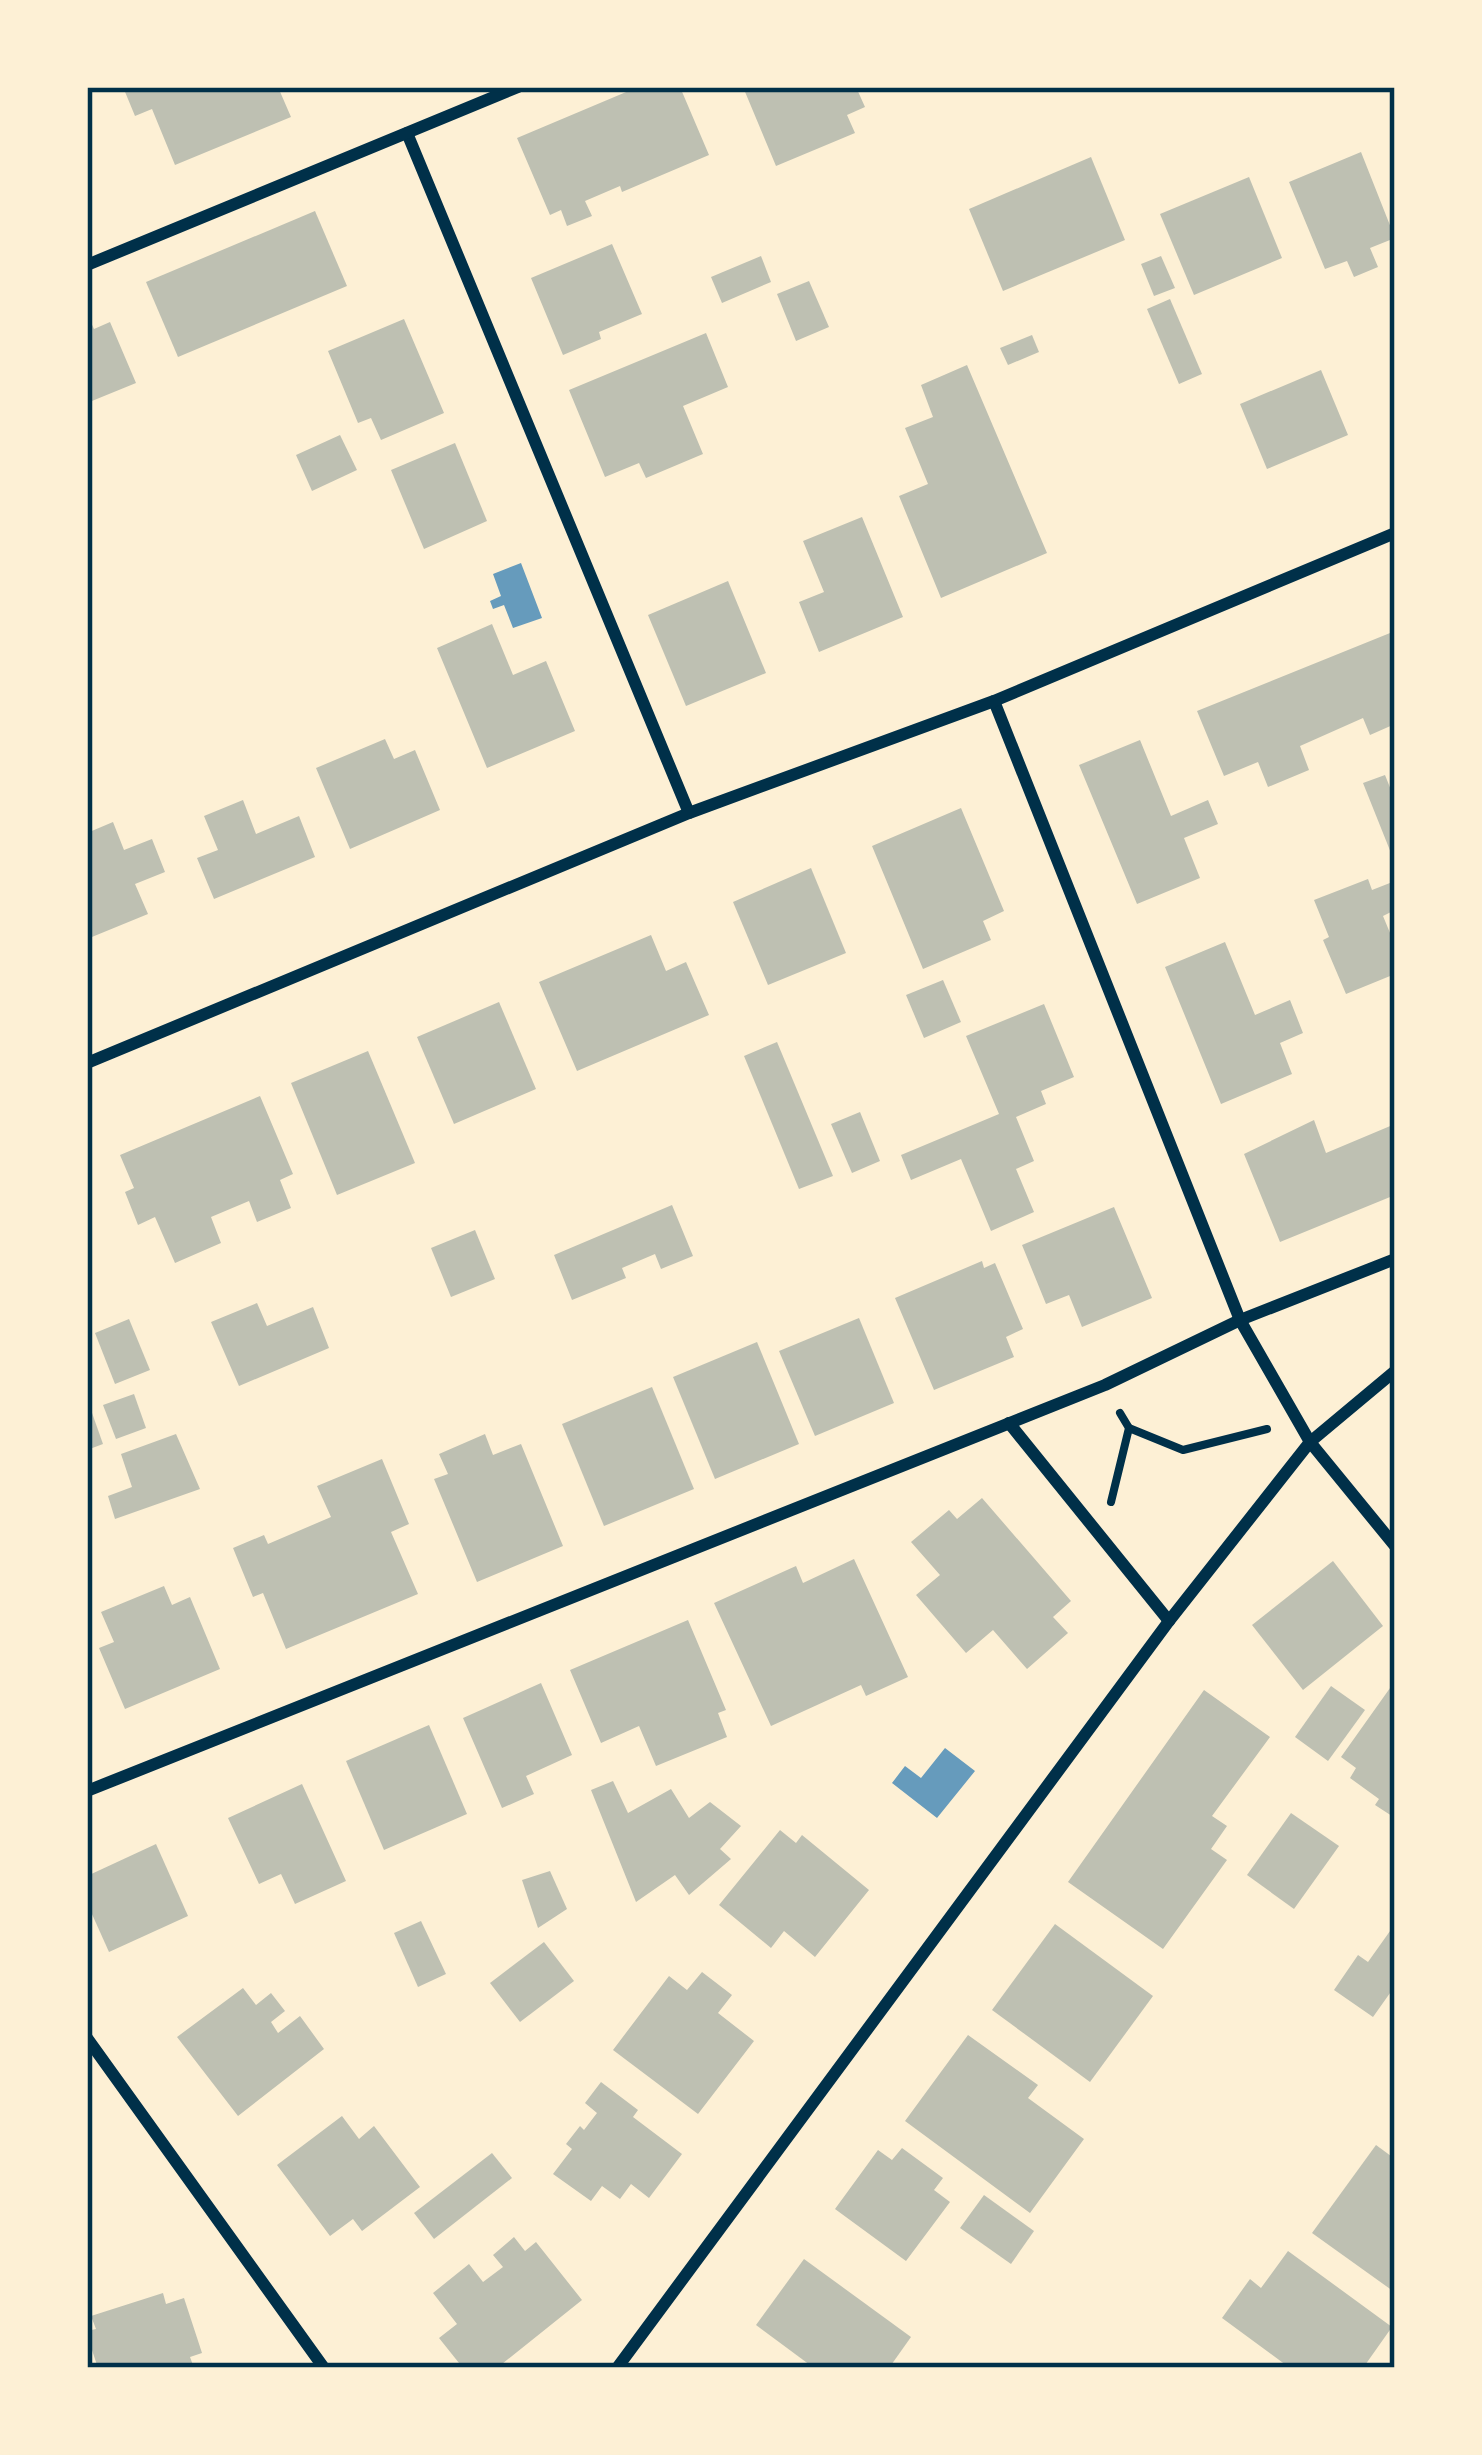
<svg xmlns="http://www.w3.org/2000/svg" width="1482" height="2455" font-family="Manrope,sans-serif">
	<style>
		.water { fill: #669bbc }
		.building { fill: #bec0b2 }
		.lines { fill: none; stroke-linecap: round; stroke-linejoin: round }
		.path { stroke: #003049; stroke-width: 8 }
		.minor { stroke: #003049; stroke-width: 12 }
		.neatline { fill: none; stroke: #003049; stroke-width: 4.5 }
	</style>
	<rect width="100%" height="100%" fill="#fdf0d5"/>
	<g class="water">
		<path d="M521 563 542 618 513 628 504 605 493 609 490 601 501 596 493 574Z"/>
		<path d="M945 1748 975 1771 937 1818 892 1783 905 1766 921 1778Z"/>
	</g>
	<g class="building">
		<path d="M123 87H278L291 117 175 165 152 109 135 116Z"/>
		<path d="M638 87H680L709 155 622 192 620 186 585 201 592 216 567 226 561 210 550 215 517 138Z"/>
		<path d="M743 87H856L865 107 847 115 855 133 776 166Z"/>
		<path d="M1361 152 1395 238 1370 248 1378 267 1354 277 1347 261 1325 269 1289 182Z"/>
		<path d="M1091 157 1125 240 1003 291 969 209Z"/>
		<path d="M1249 177 1282 258 1194 295 1160 214Z"/>
		<path d="M315 211 347 286 178 357 146 282Z"/>
		<path d="M612 244 642 314 599 332 601 339 563 355 531 278Z"/>
		<path d="M761 256 771 282 722 303 711 277Z"/>
		<path d="M1161 256 1175 288 1154 296 1141 264Z"/>
		<path d="M809 281 829 327 796 341 777 294Z"/>
		<path d="M1170 299 1202 374 1179 384 1147 309Z"/>
		<path d="M87 314 94 329 110 322 136 383 87 403Z"/>
		<path d="M404 319 444 413 381 440 371 418 358 423 328 351Z"/>
		<path d="M706 333 728 387 683 406 703 454 646 478 639 463 605 477 569 390Z"/>
		<path d="M1032 335 1039 352 1008 365 1000 348Z"/>
		<path d="M967 365 1047 553 941 598 899 496 928 484 905 428 933 417 921 385Z"/>
		<path d="M1321 370 1348 435 1267 469 1240 404Z"/>
		<path d="M340 435 357 470 312 491 296 455Z"/>
		<path d="M455 443 487 521 424 549 391 470Z"/>
		<path d="M862 517 903 617 819 652 799 602 824 592 803 541Z"/>
		<path d="M728 581 766 673 686 706 648 615Z"/>
		<path d="M492 624 513 675 546 661 575 731 487 768 437 648Z"/>
		<path d="M1395 631V724L1370 735 1363 718 1300 746 1309 770 1268 787 1258 762 1224 776 1197 711Z"/>
		<path d="M385 739 394 759 415 750 440 810 350 849 316 768Z"/>
		<path d="M1140 740 1171 816 1208 800 1218 824 1184 838 1200 878 1137 904 1079 765Z"/>
		<path d="M1385 775 1395 800V863L1363 783Z"/>
		<path d="M243 800 256 834 299 816 315 857 214 899 197 858 218 850 204 816Z"/>
		<path d="M961 808 1004 911 983 921 991 940 923 969 872 846Z"/>
		<path d="M113 822 124 850 152 839 165 872 135 884 148 914 87 939V833Z"/>
		<path d="M811 868 846 953 768 985 733 902Z"/>
		<path d="M1368 879 1372 890 1395 881V910L1383 916 1395 945V974L1346 994 1323 940 1329 937 1314 900Z"/>
		<path d="M651 935 666 971 686 962 709 1015 577 1071 539 982Z"/>
		<path d="M1225 942 1255 1015 1290 1000 1303 1033 1280 1043 1292 1074 1221 1104 1165 967Z"/>
		<path d="M943 980 961 1022 924 1038 906 995Z"/>
		<path d="M499 1002 536 1089 454 1124 417 1037Z"/>
		<path d="M1044 1004 1074 1077 1041 1091 1046 1104 1016 1117 1034 1161 1016 1169 1034 1212 991 1231 961 1159 911 1180 901 1155 999 1114 966 1036Z"/>
		<path d="M777 1042 833 1176 799 1189 744 1056Z"/>
		<path d="M368 1051 415 1163 337 1195 291 1083Z"/>
		<path d="M260 1096 293 1174 280 1180 291 1208 257 1222 249 1201 211 1217 221 1243 175 1263 155 1217 138 1225 125 1192 134 1188 120 1155Z"/>
		<path d="M860 1112 880 1161 852 1173 831 1124Z"/>
		<path d="M1314 1120 1326 1153 1395 1124V1195L1280 1242 1244 1154Z"/>
		<path d="M672 1205 693 1256 661 1269 655 1254 622 1268 626 1278 572 1300 554 1255Z"/>
		<path d="M1114 1207 1152 1298 1082 1327 1069 1295 1046 1304 1022 1245Z"/>
		<path d="M475 1230 495 1279 451 1297 431 1248Z"/>
		<path d="M982 1261 984 1268 995 1263 1023 1329 1006 1337 1014 1357 934 1390 895 1298Z"/>
		<path d="M257 1303 267 1326 313 1307 329 1348 239 1386 211 1322Z"/>
		<path d="M859 1318 894 1403 815 1436 779 1351Z"/>
		<path d="M129 1319 150 1370 115 1384 95 1333Z"/>
		<path d="M757 1342 799 1444 715 1479 673 1377Z"/>
		<path d="M652 1387 694 1489 604 1526 562 1424Z"/>
		<path d="M134 1394 146 1428 116 1439 103 1405Z"/>
		<path d="M91 1410 103 1444 87 1450V1411Z"/>
		<path d="M176 1434 200 1489 115 1519 108 1496 132 1487 121 1454Z"/>
		<path d="M485 1434 493 1455 521 1444 563 1546 477 1582 434 1479 448 1474 439 1454Z"/>
		<path d="M382 1459 409 1524 391 1532 418 1594 286 1649 263 1593 253 1597 233 1548 264 1535 268 1544 331 1517 317 1486Z"/>
		<path d="M982 1498 1071 1601 1053 1617 1068 1633 1027 1669 993 1630 966 1653 916 1595 940 1575 911 1542 949 1510 957 1519Z"/>
		<path d="M854 1559 908 1677 866 1696 861 1685 771 1726 714 1603 796 1566 803 1583Z"/>
		<path d="M1333 1561 1383 1626 1303 1690 1252 1625Z"/>
		<path d="M164 1586 172 1605 190 1597 220 1669 125 1709 99 1648 114 1642 101 1612Z"/>
		<path d="M688 1620 726 1710 718 1713 727 1737 656 1766 639 1726 601 1743 570 1670Z"/>
		<path d="M1395 1681V1818L1375 1805 1379 1799 1350 1778 1356 1768 1341 1757Z"/>
		<path d="M541 1683 572 1755 526 1776 534 1794 502 1808 463 1718Z"/>
		<path d="M1331 1686 1365 1710 1328 1761 1295 1737Z"/>
		<path d="M1204 1690 1270 1737 1212 1816 1227 1826 1211 1849 1227 1860 1163 1949 1068 1882Z"/>
		<path d="M429 1725 467 1814 384 1850 346 1761Z"/>
		<path d="M613 1781 628 1813 671 1789 689 1818 710 1802 741 1826 720 1849 731 1859 689 1895 675 1875 636 1902 591 1790Z"/>
		<path d="M302 1784 346 1881 295 1904 281 1874 259 1884 228 1818Z"/>
		<path d="M1291 1813 1339 1846 1294 1909 1247 1875Z"/>
		<path d="M780 1830 796 1843 802 1835 869 1890 815 1957 784 1931 771 1948 719 1905Z"/>
		<path d="M156 1844 188 1916 109 1952 87 1903V1876Z"/>
		<path d="M550 1871 567 1909 538 1928 522 1880Z"/>
		<path d="M421 1921 446 1974 418 1987 394 1933Z"/>
		<path d="M1055 1924 1153 1996 1090 2082 992 2010Z"/>
		<path d="M1395 1924V1986L1373 2017 1334 1990 1358 1955 1368 1962Z"/>
		<path d="M544 1942 574 1981 520 2022 490 1983Z"/>
		<path d="M702 1972 732 1995 718 2013 754 2041 698 2114 613 2050 669 1976 687 1990Z"/>
		<path d="M243 1988 256 2005 271 1993 285 2011 271 2022 278 2033 300 2016 324 2049 238 2116 177 2037Z"/>
		<path d="M968 2035 1038 2085 1028 2098 1084 2139 1030 2213 905 2121Z"/>
		<path d="M601 2082 638 2110 633 2117 682 2154 649 2198 631 2184 620 2199 602 2186 591 2201 553 2174 572 2149 566 2144 580 2126 584 2130 597 2113 585 2103Z"/>
		<path d="M342 2116 359 2139 374 2126 420 2187 362 2231 353 2219 330 2236 277 2165Z"/>
		<path d="M1376 2145 1395 2159 1393 2291 1312 2233Z"/>
		<path d="M902 2148 943 2178 934 2190 950 2202 906 2261 835 2209 878 2150 892 2160Z"/>
		<path d="M492 2153 512 2178 434 2239 414 2213Z"/>
		<path d="M984 2195 1034 2231 1011 2264 960 2228Z"/>
		<path d="M514 2237 525 2251 536 2242 582 2300 497 2368H463L439 2338 457 2324 433 2293 469 2264 483 2282 503 2267 493 2255Z"/>
		<path d="M1288 2251 1392 2327 1363 2368H1290L1222 2318 1250 2279 1261 2288Z"/>
		<path d="M804 2259 911 2337 889 2368H814L756 2325Z"/>
		<path d="M163 2293 166 2304 184 2298 202 2353 190 2357 194 2368H98L87 2335V2331L96 2329 91 2316Z"/>
	</g>
	<g class="lines">
		<g class="path">
			<path d="M1129 1428 1183 1450 1267 1429"/>
			<path d="M1111 1502 1129 1428 1120 1413"/>
		</g>
		<g class="minor">
			<path d="M407 133 689 813"/>
			<path d="M87 265 518 87"/>
			<path d="M994 701 1240 1320 1310 1442 1395 1546"/>
			<path d="M87 1063 689 813 994 701 1395 533"/>
			<path d="M1009 1423 1169 1621"/>
			<path d="M87 1791 1105 1385 1240 1320 1395 1259"/>
			<path d="M87 2038 324 2368"/>
			<path d="M617 2368 1169 1621 1310 1442 1395 1371"/>
		</g>
	</g>
	<rect width="1482" height="2455" fill="none" stroke="#fdf0d5" stroke-width="180"/>
	<rect x="90" y="90" width="1302" height="2275" class="neatline"/>
</svg>
